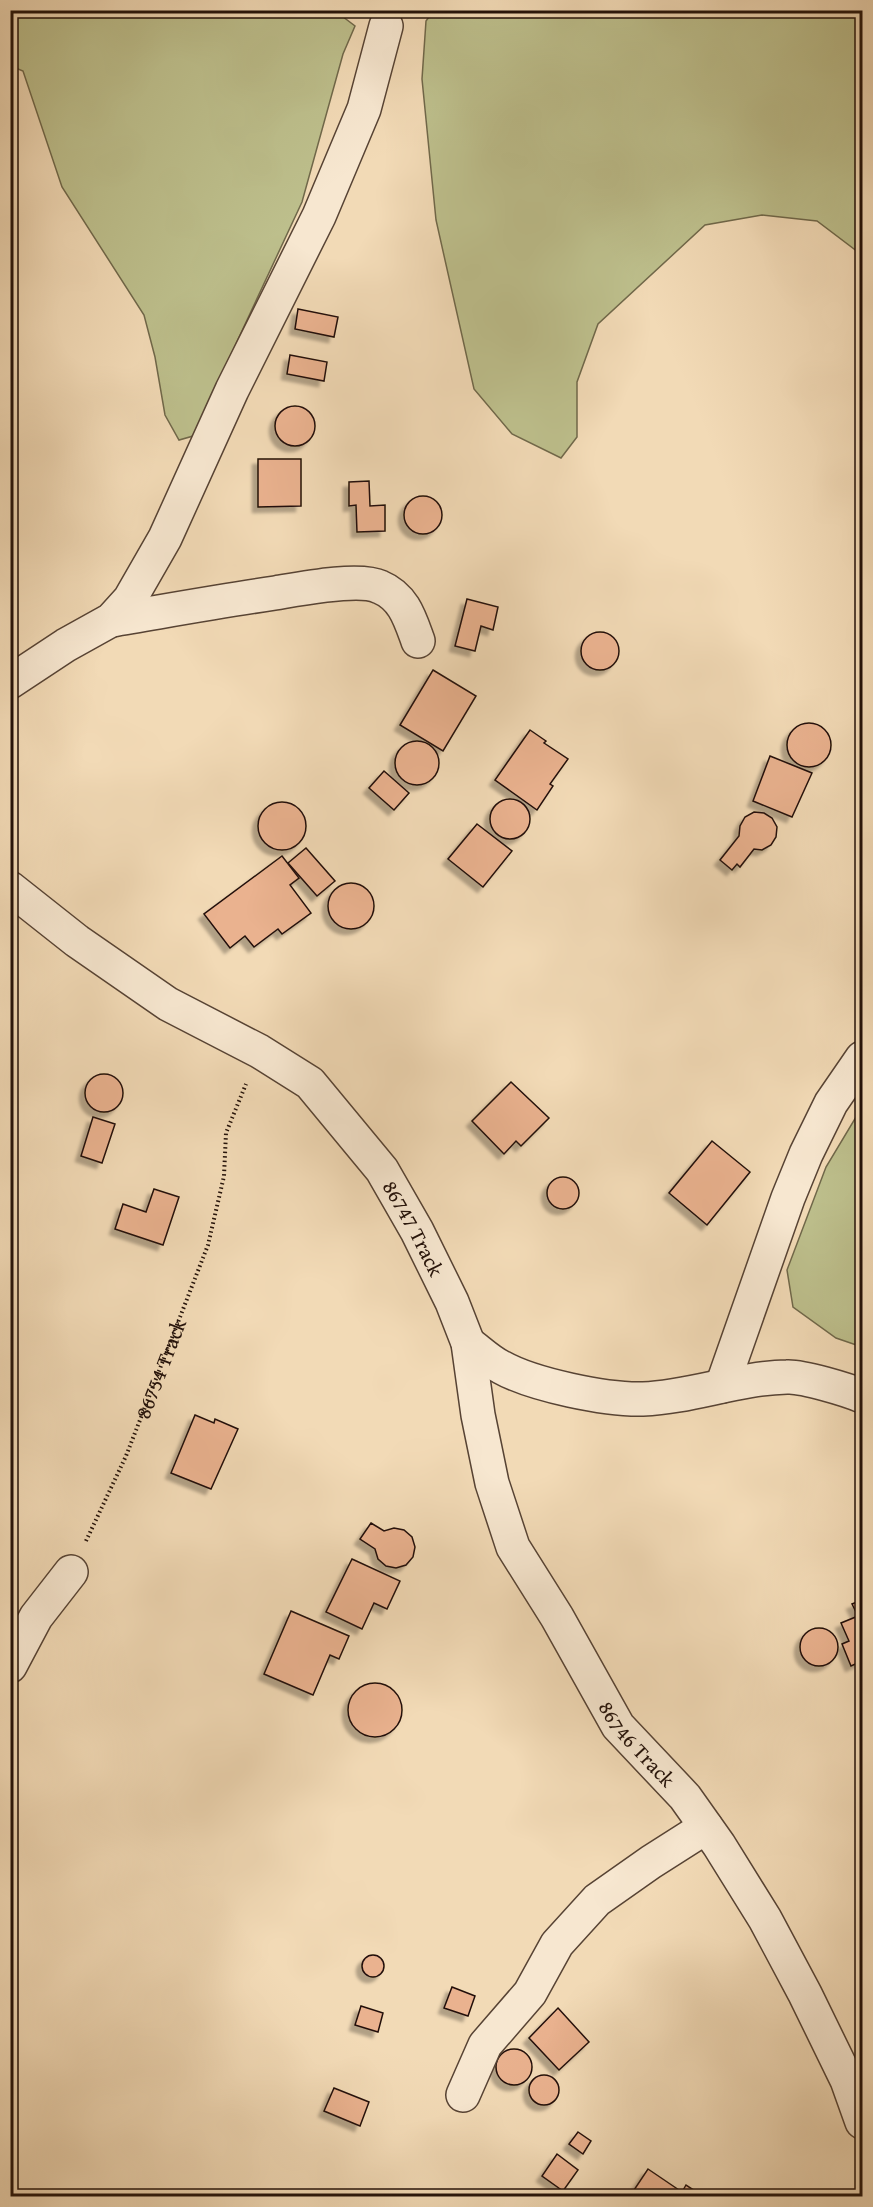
<svg xmlns="http://www.w3.org/2000/svg" width="873" height="2207" font-family="'Gentium Book Plus',serif">
	<style>
		.green { fill: #bdbf8c; stroke: #70684a; stroke-width: 1.5 }
		.building { fill: #eab28f; stroke: #231109; stroke-width: 1.5; filter: url(#shadow) }
		.lines { fill: none; stroke-linecap: round; stroke-linejoin: round }
		.minor-casing { stroke: #574334; stroke-width: 36 }
		.path { stroke: #231109; stroke-width: 4; stroke-dasharray: 1.5 3; stroke-linecap: butt }
		.minor { stroke: #f7e7d0; stroke-width: 33 }
		.labels { text-anchor: middle; dominant-baseline: central; stroke-width: 4.5; stroke-linejoin: round; paint-order: stroke }
		.street-label { font-size: 21px; fill: #231109; stroke: #f7e7d0 }
	</style>
	<defs>
		<filter id="shadow"><feDropShadow dx="-5.5" dy="5.5" stdDeviation="1.5" flood-color="#0004"/></filter>
	</defs>
	<rect width="100%" height="100%" fill="#f2dab6"/>
	<filter id="stains"><feTurbulence type="fractalNoise" baseFrequency=".00333" numOctaves="4"/><feColorMatrix values="0 0 0 0 .2 0 0 0 0 .09 0 0 0 0 .02 0 0 0 .5 -.17"/></filter>
	<radialGradient id="worn" r=".72"><stop offset=".6" stop-color="#630" stop-opacity="0"/><stop offset="1" stop-color="#630" stop-opacity=".3"/></radialGradient>
	<g class="green">
		<path d="M334 10 355 26 343 54 302 202 193 436 179 440 165 415 155 357 144 315 62 187 23 71 11 66 10 11Z"/>
		<path d="M434 10 862 11V255L817 221 762 215 705 225 598 324 577 382V437L561 458 512 434 474 389 436 220 422 79 426 21Z"/>
		<path d="M862 1107V1347L836 1338 793 1307 787 1270 826 1167Z"/>
	</g>
	<g class="building">
		<path d="M298 309 338 317 334 337 295 329Z"/>
		<path d="M290 355 327 362 324 381 287 374Z"/>
		<circle cx="295" cy="426" r="20"/>
		<path d="M258 459H301V506L258 507Z"/>
		<path d="M369 481 370 506 385 505V531L357 532 356 505 349 506V482Z"/>
		<circle cx="423" cy="515" r="19"/>
		<path d="M467 599 498 607 493 630 481 626 475 651 455 646Z"/>
		<circle cx="600" cy="651" r="19"/>
		<path d="M433 670 476 696 443 751 400 725Z"/>
		<circle cx="809" cy="745" r="22"/>
		<path d="M530 730 546 741 544 743 568 759 550 784 553 786 537 810 495 780Z"/>
		<circle cx="417" cy="763" r="22"/>
		<path d="M770 756 812 773 792 817 753 801Z"/>
		<path d="M384 771 409 793 394 810 369 788Z"/>
		<circle cx="510" cy="819" r="20"/>
		<circle cx="282" cy="826" r="24"/>
		<path d="M754 812 764 813 772 818 777 827 776 837 771 845 762 850 754 849 740 867 737 864 732 870 720 860 739 836 740 826 745 817Z"/>
		<path d="M477 824 512 851 483 887 448 859Z"/>
		<path d="M306 848 335 881 317 896 288 863Z"/>
		<path d="M282 856 299 878 290 885 311 913 282 934 278 929 254 947 245 936 230 948 204 914Z"/>
		<circle cx="351" cy="906" r="23"/>
		<circle cx="104" cy="1093" r="19"/>
		<path d="M511 1082 549 1118 521 1146 516 1141 504 1154 472 1121Z"/>
		<path d="M93 1117 115 1124 102 1163 81 1156Z"/>
		<path d="M712 1141 750 1172 707 1225 669 1193Z"/>
		<circle cx="563" cy="1193" r="16"/>
		<path d="M154 1189 179 1197 163 1245 115 1229 123 1204 146 1212Z"/>
		<path d="M195 1415 214 1423 215 1419 238 1429 211 1489 171 1473Z"/>
		<path d="M371 1523 384 1531 394 1528 404 1530 412 1537 415 1547 413 1557 406 1565 396 1568 386 1566 378 1559 375 1549 360 1539Z"/>
		<path d="M352 1559 400 1581 387 1609 374 1603 362 1629 326 1612Z"/>
		<path d="M862 1600V1661L851 1666 842 1644 849 1641 841 1623 858 1616 852 1604Z"/>
		<path d="M291 1611 349 1636 339 1659 330 1655 313 1695 264 1674Z"/>
		<circle cx="819" cy="1647" r="19"/>
		<circle cx="375" cy="1710" r="27"/>
		<circle cx="373" cy="1966" r="11"/>
		<path d="M452 1987 475 1996 468 2016 444 2008Z"/>
		<path d="M361 2006 383 2013 378 2032 355 2025Z"/>
		<path d="M558 2008 589 2042 559 2070 529 2038Z"/>
		<circle cx="514" cy="2067" r="18"/>
		<circle cx="544" cy="2090" r="15"/>
		<path d="M334 2088 369 2102 360 2126 324 2111Z"/>
		<path d="M578 2132 591 2141 583 2154 569 2144Z"/>
		<path d="M557 2154 578 2170 563 2191 542 2176Z"/>
		<path d="M648 2169 682 2192 686 2185 703 2196H630Z"/>
	</g>
	<g class="lines">
		<g class="minor-casing">
			<g id="minor">
				<path d="M111 620C165 611 220 601 275 593 299 589 359 577 380 587 404 597 410 619 418 641"/>
				<path d="M10 682 66 645 111 620 130 599 165 538 232 390 319 216 364 109 386 26"/>
				<path id="s2" d="M10 888 77 941 168 1004 259 1051 310 1083 382 1170 417 1231 452 1302 468 1343 478 1415 492 1483 513 1547 557 1617 618 1726 685 1797 719 1845 765 1919 805 1994 847 2080 862 2122"/>
				<path d="M468 1343C479 1351 489 1361 501 1367 533 1385 606 1400 643 1399 692 1397 738 1378 787 1377 802 1376 848 1390 862 1396"/>
				<path d="M722 1386 788 1198 806 1154 831 1103 862 1058"/>
				<path d="M10 1666 36 1617 71 1572"/>
				<path d="M463 2095 485 2045 530 1993 557 1944 597 1900 651 1862 706 1827"/>
			</g>
		</g>
		<path class="path" id="s1" d="M86 1541 126 1456 208 1245 224 1176 226 1133 246 1084"/>
		<use href="#minor" class="minor"/>
	</g>
	<g class="labels">
		<g class="street-label">
			<text stroke="none"><textPath href="#s2" startOffset="538">86747 Track</textPath></text>
			<text stroke="none"><textPath href="#s1" startOffset="188">86754 Track</textPath></text>
			<text stroke="none"><textPath href="#s2" startOffset="1108">86746 Track</textPath></text>
		</g>
	</g>
	<rect width="873" height="2207" fill="none" stroke="#f2dab6" stroke-width="36"/>
	<rect x="12" y="12" width="849" height="2183" fill="none" stroke="#231109" stroke-width="3"/>
	<rect x="18" y="18" width="837" height="2171" fill="none" stroke="#231109" stroke-width="1.5"/>
	<rect width="100%" height="100%" filter="url(#stains)"/>
	<rect width="100%" height="100%" fill="url(#worn)"/>
</svg>
